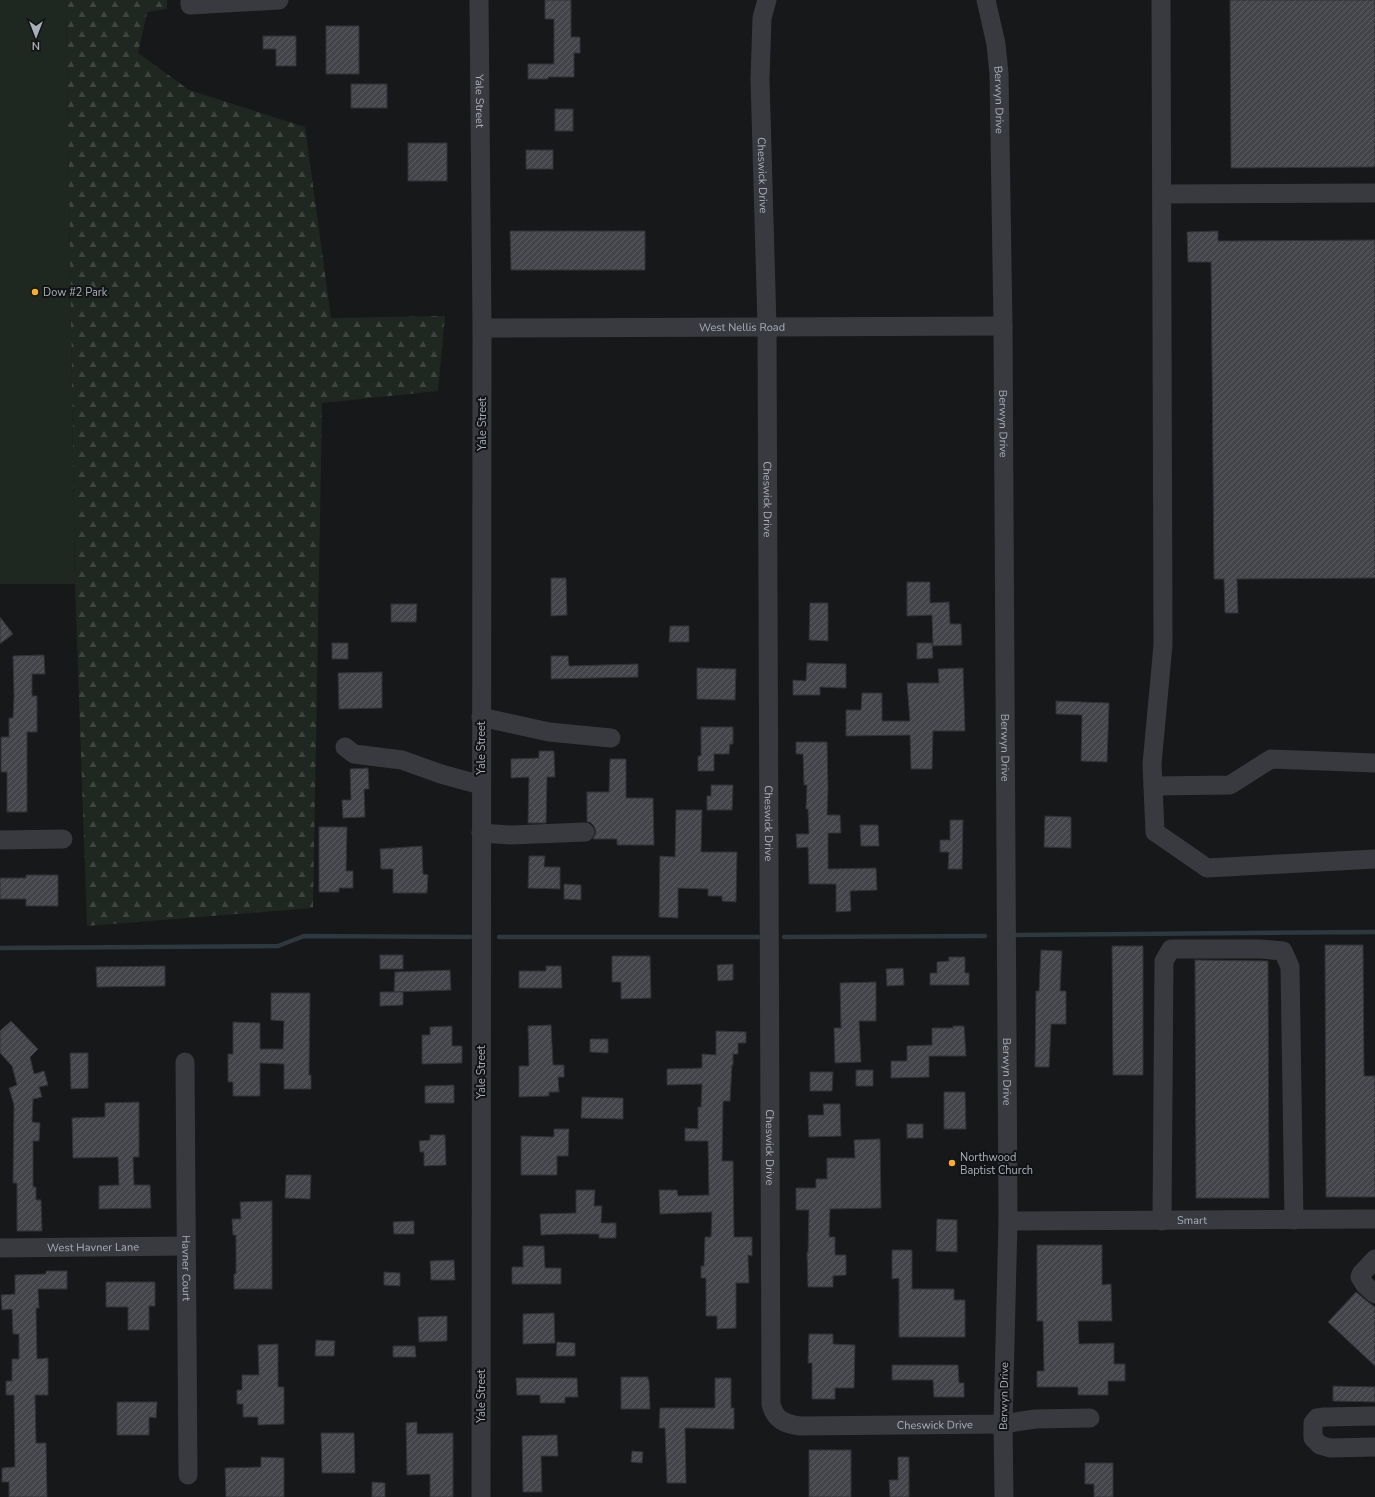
<svg xmlns="http://www.w3.org/2000/svg" width="1375" height="1497" font-family="'Nunito Sans',sans-serif">
	<style>
		.forest { fill: url(#forest-firs) }
		.park { fill: #1f2820 }
		.lines { fill: none; stroke-linecap: round; stroke-linejoin: round }
		.stream { stroke: #2d383f; stroke-width: 4.5 }
		.building { fill: url(#building-hatch); stroke: #313236 }
		.minor { stroke: #383a3f; stroke-width: 19 }
		.poi-dot { fill: #faac2f; stroke: #121315; stroke-width: 1.5 }
		.labels { text-anchor: middle; dominant-baseline: central; stroke-width: 4; stroke-linejoin: round; paint-order: stroke }
		.street-label { font-size: 11px; fill: #a9afba; stroke: #121315 }
		.poi-label { font-size: 11px; fill: #a9afba; stroke: #121315; text-anchor: start }
	</style>
	<defs>
		<pattern id="forest-firs" width="22" height="20" patternUnits="userSpaceOnUse"><rect width="22" height="20" fill="#1f2820"/><path d="M5 1l3.5 6h-7zM16 11l3.5 6h-7z" fill="#3d453e"/></pattern>
		<pattern id="building-hatch" width="6" height="6" patternUnits="userSpaceOnUse"><rect width="6" height="6" fill="#43454a"/><path d="M-1 1l2-2M0 6l6-6M5 7l2-2" fill="none" stroke="#5b5d62"/></pattern>
	</defs>
	<rect width="100%" height="100%" fill="#17181a"/>
	<path class="forest" d="M66 0H167V9L147 12 138 53 189 90 305 127 331 318 445 316 438 391 322 403 313 908 87 926 75 584Z"/>
	<path class="park" d="M0 0H66L75 584H0Z"/>
	<g class="lines">
		<g class="stream">
			<path d="M1012 935 1375 932"/>
			<path d="M499 937H758"/>
			<path d="M784 937 985 936"/>
			<path d="M0 948 278 946 304 936 470 937"/>
		</g>
	</g>
	<g class="building">
		<path d="M545 0H571V37H580V53H574V77H548V79H528V64H554V19H545Z"/>
		<path d="M1230 0H1375V167L1231 168Z"/>
		<rect x="326" y="26" width="33" height="48"/>
		<path d="M263 36H296V66H276V49H263Z"/>
		<rect x="351" y="84" width="36" height="24"/>
		<rect x="555" y="109" width="18" height="22"/>
		<rect x="408" y="143" width="39" height="38"/>
		<rect x="526" y="150" width="27" height="19"/>
		<path d="M510 231H645V270H511Z"/>
		<path d="M1218 231V241L1375 240V578L1237 579 1238 613H1225L1224 579H1214L1211 262H1188L1187 232Z"/>
		<path d="M551 578H566L567 615 551 616Z"/>
		<path d="M907 582H930V603L949 602 950 624H961L962 645 933 646 932 615 907 616Z"/>
		<path d="M810 603H828V641L809 640Z"/>
		<path d="M391 604H417L416 622H391Z"/>
		<path d="M0 617 13 634 0 644Z"/>
		<path d="M670 626H689V642H669Z"/>
		<rect x="332" y="643" width="16" height="16"/>
		<path d="M917 643H932L933 658 917 659Z"/>
		<path d="M44 655 45 674H32V696H37V732H27V812H7V772H1V737H9V718H13L14 696 13 656Z"/>
		<path d="M551 656H568L569 666 638 664V677L551 679Z"/>
		<path d="M807 663 846 664V688L820 687V695H793V680L806 681Z"/>
		<path d="M697 668 736 669 735 700 697 699Z"/>
		<path d="M963 668 965 731H933L932 769H911L910 735 846 736V710H861L862 693H882V721H910L907 683H939L938 669Z"/>
		<path d="M382 672V708L339 709 338 673Z"/>
		<path d="M1056 701 1109 703 1107 762 1081 761 1082 715 1056 714Z"/>
		<path d="M701 727H733V744H730L729 754H714V771H698V756H701Z"/>
		<path d="M796 742H827L828 789 827 815H840L841 833H828V869L876 868 877 890 850 891 851 911 836 912V884H809L808 847 797 848 796 834H809L808 809H806L807 785H804L803 754H796Z"/>
		<path d="M539 751H554L555 777H547L546 823H528L529 777 511 778V759L539 758Z"/>
		<path d="M610 759H626V798H653L654 845H617V839H593L596 832 594 826 590 822H587V792H609Z"/>
		<path d="M368 768 369 789H364L365 817 343 818 342 800H351L350 769Z"/>
		<path d="M711 785H733L732 810H707V796H711Z"/>
		<path d="M676 810H702L701 852H737L736 902 722 901V896H708V889L678 888V918L659 917 660 856 675 857Z"/>
		<path d="M1045 816 1071 817V848L1044 847Z"/>
		<path d="M950 820H963L962 869H948L949 852H940V840H950Z"/>
		<path d="M860 825H878L879 846H861Z"/>
		<path d="M319 827H347L346 871H353V888H339V892H319Z"/>
		<path d="M422 846 423 874 428 875 427 893H393V869H381L380 849Z"/>
		<path d="M529 856H545L544 867H560V889L528 888Z"/>
		<path d="M26 875H58V906H26V899H0V878H26Z"/>
		<path d="M564 884 581 885V900L564 899Z"/>
		<path d="M1325 945H1363L1364 1076H1375V1197H1326Z"/>
		<path d="M1112 946H1143V1075H1113Z"/>
		<path d="M1041 950 1062 951 1060 991H1066V1024H1051L1049 1067H1035L1036 991H1039Z"/>
		<rect x="380" y="955" width="23" height="14"/>
		<path d="M612 956H650L651 998 621 999V982H612Z"/>
		<path d="M949 957H965V973H969V985H930V973H937V962L949 961Z"/>
		<path d="M1195 960 1268 961 1269 1198H1196Z"/>
		<path d="M733 964V980L718 981 717 965Z"/>
		<path d="M165 966V986L97 987 96 967Z"/>
		<path d="M546 966H561L562 988H519V971H546Z"/>
		<path d="M903 968 904 985 887 986 886 969Z"/>
		<path d="M450 970 451 990 394 992 395 972Z"/>
		<path d="M876 982V1021H859L861 1062 835 1063 834 1028H841L840 983Z"/>
		<path d="M380 992H403V1005L380 1006Z"/>
		<path d="M271 993H310L309 1075H311V1089H284V1064L260 1063V1096H233V1082H228V1054H233V1022L260 1023V1049H283L284 1021 271 1020Z"/>
		<path d="M11 1021 38 1049 30 1057 34 1074 44 1071 48 1085 39 1087 42 1097 33 1099 32 1122 40 1123 39 1141H33V1187H36V1200H41L42 1231H17V1183H13L14 1105 9 1088 17 1085 12 1066 0 1053V1031Z"/>
		<path d="M551 1025 553 1065H564V1077H558L559 1092H549V1096L519 1097V1066H529L528 1026Z"/>
		<path d="M452 1026V1046H462V1063L422 1064V1035H430V1027Z"/>
		<path d="M953 1026H964L966 1056H929V1077L891 1078V1061H907V1046L932 1045V1028H953Z"/>
		<path d="M716 1031 746 1032V1043H738V1054H733V1065H732L730 1101H723L722 1161H733L734 1237H752V1256L748 1255 749 1283H736V1328L717 1329V1316H706V1278H701V1266H704L705 1237H711L712 1212 660 1214 659 1190H677L678 1196 709 1195 708 1141H685V1128L698 1129V1107H701L702 1084 667 1085V1069L702 1068V1054L716 1055Z"/>
		<path d="M590 1039H608V1053L590 1052Z"/>
		<path d="M70 1053H88V1088L71 1089Z"/>
		<rect x="856" y="1070" width="17" height="16"/>
		<path d="M810 1072H833L832 1091H810Z"/>
		<path d="M454 1085V1103H425V1086Z"/>
		<path d="M944 1092H965L966 1129H944Z"/>
		<path d="M582 1097 623 1098V1119L581 1118Z"/>
		<path d="M139 1102V1157H133L134 1185H150L151 1208 99 1209V1186L119 1185 118 1157 73 1158 72 1118 105 1117V1103Z"/>
		<path d="M823 1104H840L841 1136 809 1137 808 1115H824Z"/>
		<rect x="907" y="1124" width="16" height="14"/>
		<path d="M554 1129H569L568 1156H557V1175H521V1136L554 1137Z"/>
		<path d="M430 1135H445L446 1165 424 1166V1152H420L419 1141 430 1140Z"/>
		<path d="M880 1139 881 1208 830 1209 829 1237H835V1255H846V1275L833 1276V1287H808L807 1252H808L809 1210H796V1188H816V1179H827V1158H855L854 1140Z"/>
		<path d="M286 1175H311L310 1199 285 1198Z"/>
		<path d="M576 1190H595L594 1206H602L601 1223H616V1238H599V1234H562L541 1235 540 1214 576 1213Z"/>
		<path d="M272 1201V1289H234V1274H236V1235H233L232 1219H241L240 1202Z"/>
		<path d="M937 1219 957 1220V1252L936 1251Z"/>
		<path d="M414 1221V1234H394L393 1222Z"/>
		<path d="M1037 1245H1102V1285L1111 1284 1112 1321H1078L1079 1344 1114 1343V1364H1125V1381H1108V1395H1078V1387H1037V1371H1044L1043 1321H1037Z"/>
		<path d="M523 1246H544L545 1268H561V1284H512V1267H523Z"/>
		<path d="M892 1250H912V1289H954V1300H965V1337H899V1278L892 1279Z"/>
		<path d="M454 1260 455 1280H431L430 1261Z"/>
		<path d="M46 1271H67V1289H38L39 1308H36L37 1359 48 1358V1395H35L36 1443H46L47 1497H9V1482H2V1468L15 1467 14 1395H6V1381H12V1359H19V1334H13L12 1309 2 1310 1 1295 15 1294V1275L46 1274Z"/>
		<path d="M384 1272 400 1273V1286L384 1285Z"/>
		<path d="M106 1282H155V1306H149V1330H128V1307H106Z"/>
		<path d="M1356 1292 1368 1302 1375 1307V1366L1328 1322Z"/>
		<path d="M554 1313 555 1343 523 1344V1314Z"/>
		<path d="M447 1316V1341L419 1342 418 1317Z"/>
		<path d="M809 1334H833V1344L855 1345 854 1388H835V1399H812V1363H808Z"/>
		<path d="M316 1340 335 1341 334 1356H315Z"/>
		<path d="M557 1342 575 1343V1356H556Z"/>
		<path d="M278 1344V1387H284V1424L258 1425V1417H243V1404H237V1390H242V1375H259L258 1345Z"/>
		<path d="M393 1346H415L416 1357H393Z"/>
		<path d="M892 1365H958L959 1383H964V1397H934L933 1380H892Z"/>
		<path d="M621 1377H648V1380H649L650 1409H621Z"/>
		<path d="M516 1378H577L578 1397H565V1403H540V1395H517Z"/>
		<path d="M715 1378H731V1408H734V1429L685 1428 686 1483H667L665 1428H659L660 1408H715Z"/>
		<path d="M1333 1386 1375 1387V1402L1333 1401Z"/>
		<path d="M117 1402H157L156 1418 149 1417V1435H117Z"/>
		<path d="M417 1422V1434L453 1433V1497H430V1474L407 1475 406 1423Z"/>
		<path d="M321 1433H354L355 1473H322Z"/>
		<path d="M557 1435 558 1456H541L542 1492H523L522 1436Z"/>
		<rect x="809" y="1450" width="42" height="47"/>
		<path d="M632 1451 643 1452 642 1463 631 1462Z"/>
		<path d="M261 1457 284 1458V1497H226L225 1468 261 1467Z"/>
		<path d="M898 1457H909V1497H890L889 1480H898Z"/>
		<path d="M1085 1463H1113V1497H1094V1484H1085Z"/>
		<path d="M372 1482 385 1483V1497H372Z"/>
	</g>
	<g class="lines">
		<g class="minor">
			<path d="M190 0V5L279 0"/>
			<path id="s1" d="M479 0 482 328 481 1497"/>
			<path id="s2" d="M767 0 762 18 760 79 767 326 771 1404C775 1420 785 1424 800 1426L1003 1424 1035 1419 1090 1418"/>
			<path id="s3" d="M986 0 996 44 999 74 1003 326 1008 1221 1003 1424 1004 1497"/>
			<path d="M1161 0 1163 645 1152 764 1155 832 1207 868 1375 859"/>
			<path d="M1162 194 1375 193"/>
			<path id="s4" d="M482 328 1003 326"/>
			<path d="M481 717 549 732 611 738"/>
			<path d="M345 747 354 754 402 760 441 774 481 785"/>
			<path d="M1153 786 1230 785 1271 759 1375 763"/>
			<path d="M481 833 511 835 585 832"/>
			<path d="M0 840 63 839"/>
			<path id="s5" d="M185 1062 188 1475"/>
			<path id="s6" d="M1008 1221 1375 1219"/>
			<path d="M1162 1221 1164 961 1171 949H1260L1283 951 1290 967 1294 1220"/>
			<path id="s7" d="M0 1248 186 1246"/>
			<path d="M1375 1259 1361 1274 1360 1277 1365 1285 1375 1294"/>
			<path d="M1375 1416 1325 1417 1317 1418 1313 1423V1438L1320 1445 1330 1448 1375 1447"/>
		</g>
	</g>
	<g class="poi-dot">
		<circle cx="35" cy="292" r="4"/>
		<circle cx="952" cy="1163" r="4"/>
	</g>
	<g class="labels">
		<g class="street-label">
			<text stroke="none"><textPath href="#s3" startOffset="101">Berwyn Drive</textPath></text>
			<text stroke="none"><textPath href="#s1" startOffset="101">Yale Street</textPath></text>
			<text stroke="none"><textPath href="#s2" startOffset="176">Cheswick Drive</textPath></text>
			<text stroke="none"><textPath href="#s4" startOffset="260">West Nellis Road</textPath></text>
			<text transform="translate(482 424) rotate(-90)">Yale Street</text>
			<text stroke="none"><textPath href="#s3" startOffset="425">Berwyn Drive</textPath></text>
			<text stroke="none"><textPath href="#s2" startOffset="500">Cheswick Drive</textPath></text>
			<text transform="translate(481 748) rotate(-90)">Yale Street</text>
			<text stroke="none"><textPath href="#s3" startOffset="749">Berwyn Drive</textPath></text>
			<text stroke="none"><textPath href="#s2" startOffset="824">Cheswick Drive</textPath></text>
			<text transform="translate(481 1072) rotate(-90)">Yale Street</text>
			<text stroke="none"><textPath href="#s3" startOffset="1073">Berwyn Drive</textPath></text>
			<text stroke="none"><textPath href="#s2" startOffset="1148">Cheswick Drive</textPath></text>
			<text stroke="none"><textPath href="#s6" startOffset="184">Smart</textPath></text>
			<text stroke="none"><textPath href="#s7" startOffset="93">West Havner Lane</textPath></text>
			<text stroke="none"><textPath href="#s5" startOffset="206">Havner Court</textPath></text>
			<text transform="translate(481 1396) rotate(-90)">Yale Street</text>
			<text transform="translate(1004 1396) rotate(-89)">Berwyn Drive</text>
			<text stroke="none"><textPath href="#s2" startOffset="1579">Cheswick Drive</textPath></text>
		</g>
		<g class="poi-label">
			<text x="43" y="292">Dow #2 Park</text>
			<text x="960" y="1157">Northwood<tspan x="960" dy="13">Baptist Church</tspan></text>
		</g>
	</g>
	<g transform="translate(36 36) rotate(180)" stroke="#121315" stroke-width="3" paint-order="stroke">
	<path d="M0-3L7 15L0 10L-7 15Z" fill="#a9afba"/>
	<text y="-6" font-size="11" font-weight="bold" text-anchor="middle" fill="#a9afba">N</text>
	</g>
</svg>
